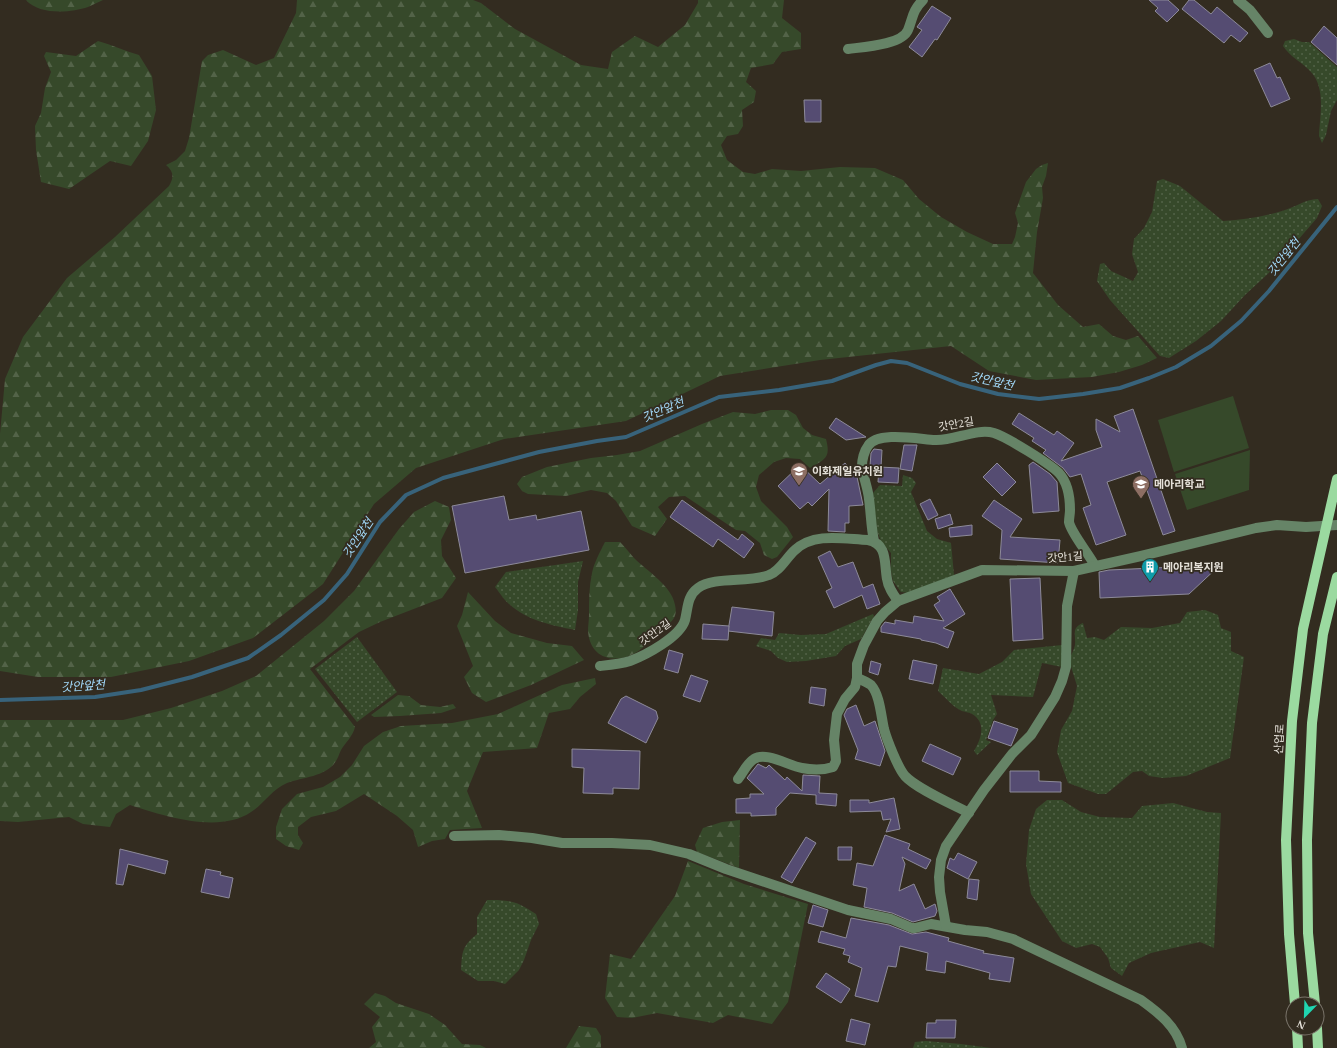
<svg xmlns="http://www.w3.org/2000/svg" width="1337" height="1048" font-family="'Times New Roman','Noto Sans KR',serif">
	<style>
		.green { fill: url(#green-dots) }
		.forest { fill: url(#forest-firs) }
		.pitch { fill: #36492a }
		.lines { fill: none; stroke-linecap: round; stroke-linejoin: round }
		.stream { stroke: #38637b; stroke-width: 4 }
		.building { fill: #554c72; stroke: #8d8a99 }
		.minor { stroke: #668467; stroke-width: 10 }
		.major { stroke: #9bdaa0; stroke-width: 10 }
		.labels { text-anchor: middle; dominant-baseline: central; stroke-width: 3.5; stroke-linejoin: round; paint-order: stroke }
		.street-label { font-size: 11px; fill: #e5e1d9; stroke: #332c20 }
		.poi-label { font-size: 11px; font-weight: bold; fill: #e5e1d9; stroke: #332c20; text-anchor: start }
		.water-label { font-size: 12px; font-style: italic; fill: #a3dafb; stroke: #332c20 }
	</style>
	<defs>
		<pattern id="green-dots" width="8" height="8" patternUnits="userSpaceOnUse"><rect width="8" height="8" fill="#36492a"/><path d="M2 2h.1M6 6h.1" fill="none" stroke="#536348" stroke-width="1.8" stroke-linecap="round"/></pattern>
		<pattern id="forest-firs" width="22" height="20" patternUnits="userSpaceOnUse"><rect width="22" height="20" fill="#36492a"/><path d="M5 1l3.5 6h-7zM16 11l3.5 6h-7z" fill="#536348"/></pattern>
	</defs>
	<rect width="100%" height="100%" fill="#332c20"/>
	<g class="green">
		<path d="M1294 39 1302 42H1309L1337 67V100L1331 111 1326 135 1322 143 1319 136C1320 116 1326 88 1311 72 1302 62 1290 57 1283 46L1285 41Z"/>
		<path d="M1163 179 1180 186 1223 221C1243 220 1263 217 1282 211 1294 208 1305 199 1318 199L1322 206 1317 218 1272 270 1245 295 1221 321 1196 341 1169 358 1160 356 1110 300 1097 281 1100 264 1104 263 1111 271 1133 281 1138 272 1132 254 1134 239 1144 228 1152 212 1157 181Z"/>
		<path d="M903 475 912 478 916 483 911 492 927 531 937 539 951 543 954 575 909 593 901 592 893 581 891 571V553L881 541 877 531 873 493 880 485 902 486Z"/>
		<path d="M583 561 578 582V610L575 630C551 625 528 621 509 604 504 600 500 593 495 587L506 572Z"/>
		<path d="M1205 610 1218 615 1221 628 1231 632V651L1244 657 1230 758 1186 776 1163 778 1149 776 1142 771 1133 772 1106 794H1098L1068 783 1057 752 1061 730 1072 711 1077 686 1069 660C1071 655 1074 650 1075 645 1076 634 1071 628 1083 623L1087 638 1095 637 1104 640 1121 627 1152 628 1180 623 1187 612Z"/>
		<path d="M873 614 874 616 861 639 845 646 836 656 806 661 787 662 778 658 771 651 756 646 761 638 775 640 779 633 801 635 826 634Z"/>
		<path d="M357 637 397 692 357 722 315 669Z"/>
		<path d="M1062 645V667L1042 663 1033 697 991 695 997 714 993 720 986 740 991 742 977 755 974 751C981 739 987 723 972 714 969 712 963 712 960 710 952 706 945 697 938 691L943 668 979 674 1002 662 1014 650Z"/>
		<path d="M1047 800H1062L1081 812 1100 817 1132 818 1142 806 1173 803 1207 812 1221 813 1214 948 1200 942 1151 953 1129 963 1122 976 1111 968 1108 958 1100 947 1092 944 1076 948 1062 941 1031 894 1026 864 1029 830 1036 809Z"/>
		<path d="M487 900C511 900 516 901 536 914L539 924 531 940 524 960 519 970 505 984 494 981H478L461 970C462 952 462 946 477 934V917Z"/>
		<path d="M926 1041 961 1044 991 1048H913L915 1042Z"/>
	</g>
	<g class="forest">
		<path d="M26 0H103C98 2 93 5 88 7 70 13 39 15 26 0Z"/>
		<path d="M297 0H473L481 3 515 29 581 65 608 69 612 52 635 36 658 47 685 25 698 3V0H784L782 18 801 33V49L782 52 773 64 751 68 746 82 756 91 754 102 742 110 743 126 738 134 727 136 721 145 727 160 743 172 755 174 772 169 801 171 840 167 875 168 903 180 919 199 941 217 967 232 993 244H1012L1015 237 1018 223 1015 213 1026 182 1036 169 1042 165 1048 163 1046 176 1042 187 1043 198 1037 232 1033 273 1058 305 1083 327 1099 324 1113 336 1126 340 1138 336 1157 358 1142 365 1119 372 1092 377 1036 380 989 371 951 346 820 360 720 376 626 421 504 439 416 468 374 504 323 584 253 638 189 661 111 677H38L0 671V434L5 379 23 337 67 278 115 237 169 186C174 177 174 172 166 165L176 160 185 151 189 138 202 61 208 55 223 50 256 65 274 58 296 13Z"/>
		<path d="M98 41C112 45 125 51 139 55L152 76 156 110 148 141 131 166 110 161 69 189 41 182 36 150 35 126 41 113 45 88 51 72 44 56 46 52 76 56Z"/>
		<path d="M771 410H788L796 415 803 428 812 435 826 439C831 458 825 459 810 468L800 459 786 458 774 462 759 475 756 487 761 501 787 527 793 537 777 557 772 559 764 555 760 543 745 531 736 530 685 496 669 497 658 507 667 519 655 536 632 526 616 501 607 493 591 490 566 496 528 494 522 491 517 484 522 477 547 467 591 458 617 455 640 451 702 424 733 412 755 414Z"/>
		<path d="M435 501 449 507 451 520 441 540 442 556 456 578 442 598 380 622 359 632 310 669 355 727C353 736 346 742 341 750 339 754 338 758 336 761 326 777 303 777 287 783 272 789 264 804 251 812 219 834 164 816 130 805L116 814 110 827 83 824 69 817 18 822 0 821V720H123L171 708 222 691 256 676 324 621 354 591 399 529 414 512Z"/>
		<path d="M605 542H620C625 547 629 552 634 558 647 571 672 586 675 605 679 622 666 624 656 633 650 639 645 647 637 652 615 665 590 659 588 631 588 626 589 620 589 615 589 601 589 587 592 573 594 563 600 552 605 542Z"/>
		<path d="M468 592 495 621 511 633 547 643 572 646 584 660 531 685 486 702 472 693 464 677 473 666 457 626 462 615Z"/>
		<path d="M595 678 596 684 580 697 570 709 549 713 537 748 483 752 467 791 482 828 450 830 445 839 432 841 418 847 413 830 397 816 364 794 336 811 311 817 298 827V835L303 843 299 850 286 846 276 839V827L282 809 297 794 323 787 340 777 352 765 364 746 383 732 401 726 452 723 498 714 562 685Z"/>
		<path d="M398 695 409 696 421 705 440 707 453 704 456 708 441 713 400 716 374 717 371 715Z"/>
		<path d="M740 820 739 868 697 852 695 845 703 828 722 822Z"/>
		<path d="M688 861 744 884 808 904 788 1002 772 1024 728 1015 713 1023 657 1013 632 1018 617 1017 605 998 610 954 631 959 675 896Z"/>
		<path d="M375 993 385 996 396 1003 429 1014 445 1025 462 1044 480 1045 486 1048H369L376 1042 372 1027 380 1017 364 1004Z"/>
		<path d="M579 1026 596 1028 601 1036V1048H566Z"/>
	</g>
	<g class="pitch">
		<path d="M1233 396 1249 448 1174 472 1158 420Z"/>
		<path d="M1250 450 1249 490 1187 510 1175 474Z"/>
	</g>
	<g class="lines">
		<path class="stream" d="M0 700 95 697 141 690 192 677 248 658 281 635 324 600 347 574 380 522 406 495 443 478 539 452 597 441 626 437 719 397 779 390 832 381 876 365 891 361 907 363 960 384 998 394 1039 399 1083 394 1120 388 1149 378 1176 367 1211 346 1241 321 1269 291 1337 207"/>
	</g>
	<g class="building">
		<path d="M1149 0H1168L1179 10 1167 22 1155 11 1158 8Z"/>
		<path d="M1189 0H1194L1211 14 1217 7 1248 33 1240 42 1231 35 1224 43 1182 9Z"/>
		<path d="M932 6 951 18 937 40 935 39 922 57 909 47 922 30 917 27Z"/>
		<path d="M1324 26 1337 38V65L1311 42Z"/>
		<path d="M1270 63 1277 78 1280 77 1290 99 1271 107 1254 70Z"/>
		<path d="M804 100H821V122H805Z"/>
		<path d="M1133 409 1175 531 1163 535 1140 471 1107 482 1126 535 1096 545 1083 508 1091 505 1081 474 1070 477 1063 468 1043 453 1046 450 1032 441 1034 438 1012 424 1019 413 1054 435 1057 431 1074 443 1061 461 1102 447 1096 430V419L1120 432 1114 416Z"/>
		<path d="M836 418 866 437 846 440 829 428Z"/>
		<path d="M904 445H917L912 471 900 469Z"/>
		<path d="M874 449 882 450 881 467 870 466 871 453Z"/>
		<path d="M1033 462 1050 474 1057 482 1059 511 1033 513 1029 465Z"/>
		<path d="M845 463 857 477 863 505 849 506V523H845V532L828 531 829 489 812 506 808 502 800 509 778 486 800 465 820 484Z"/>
		<path d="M997 463 1016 482 1002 496 983 477Z"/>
		<path d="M879 467 899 468 898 483 878 482Z"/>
		<path d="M504 496 509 520 536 515 537 520 581 511 589 550 465 573 452 506Z"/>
		<path d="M930 499 938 515 928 520 920 504Z"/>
		<path d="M682 500 738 540 742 534 754 544 744 558 718 539 713 547 670 517Z"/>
		<path d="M994 500 1022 519 1010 537 1060 540 1058 563 1000 559 1002 530 982 516Z"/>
		<path d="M950 514 953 524 938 529 935 519Z"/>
		<path d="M972 525V535L950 537 949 528Z"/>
		<path d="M830 551 838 567 853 562 863 588 873 584 880 604 867 609 862 595 834 608 826 591 832 588 818 557Z"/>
		<path d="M1220 565 1189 594 1100 598 1099 572 1109 570Z"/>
		<path d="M1040 578 1043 639 1013 641 1010 579Z"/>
		<path d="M950 589 965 614 943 628 954 632 948 648 936 643 921 640V639L881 632V627L885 622 895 624V620L913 623 914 616 944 621 934 605 940 601 937 597Z"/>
		<path d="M732 607 774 612 772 636 728 631Z"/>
		<path d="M703 624 729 626 728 640 702 639Z"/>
		<path d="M669 650 683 654 678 673 664 669Z"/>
		<path d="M913 660 937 665 933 684 909 679Z"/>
		<path d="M871 661 881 664 878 675 869 672Z"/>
		<path d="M691 675 708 681 700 702 683 696Z"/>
		<path d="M811 687 826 689 824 706 809 703Z"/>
		<path d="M626 696 656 711 658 718 646 743 608 723 621 699Z"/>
		<path d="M856 705 864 726 875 721 885 751 880 766 855 759 858 750 844 715 847 709Z"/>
		<path d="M994 721 1018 729 1011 746 988 738Z"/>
		<path d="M930 744 961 758 953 775 922 761Z"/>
		<path d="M572 749 640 751 639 789 613 788V794L583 793 584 768 572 767Z"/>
		<path d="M758 764 766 768 769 765 785 780 787 777 802 791 803 775 820 776 819 793 837 794 836 806 816 804V795L790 793 776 808V815L751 816V813H736V799L750 798V794H764L747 778Z"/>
		<path d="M1010 771H1039V781L1061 782V792H1010Z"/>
		<path d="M894 798 900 829 886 832 891 819 883 820 881 811 850 812V800H869V803Z"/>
		<path d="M885 835 910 844 908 849 931 860 926 869 902 857 905 864 899 891 914 884 925 909 935 904 937 911 935 916 913 922 892 913 864 907 867 888 853 885 857 863 873 866Z"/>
		<path d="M806 837 816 843 792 883 781 877Z"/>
		<path d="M838 847H852L851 860H838Z"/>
		<path d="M120 849 168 861 165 874 128 864 123 885 116 884Z"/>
		<path d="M958 853 977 862 968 879 947 868 950 858 954 860Z"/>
		<path d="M206 869 221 872 220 875 233 878 229 898 201 892Z"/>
		<path d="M969 879 979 880 977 900 967 898Z"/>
		<path d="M813 905 828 910 823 927 808 923Z"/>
		<path d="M851 918 889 925 912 934 926 932 949 938 948 941 984 951 983 953 1014 958 1010 982 989 979 990 973 946 961 945 973 926 970 928 953 900 946 896 967 888 966 878 1002 855 996 862 968 848 962 850 956 843 954 845 949 818 942 821 931 846 938Z"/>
		<path d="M826 973 850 989 841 1003 816 987Z"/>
		<path d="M851 1019 870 1024 865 1045 846 1041Z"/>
		<path d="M936 1020H956L955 1038H926L927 1023H936Z"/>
	</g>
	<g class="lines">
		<g class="minor">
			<path d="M1238 0 1250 10 1268 33"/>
			<path d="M848 49C863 47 902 45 908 30 913 18 912 11 923 0"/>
			<path d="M874 541C871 527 871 513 869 499 868 488 863 477 862 466 862 460 864 451 868 446 877 431 918 439 935 440 954 441 976 428 994 433 1007 437 1050 464 1059 473 1068 483 1070 497 1070 510 1070 514 1069 518 1069 522 1071 533 1089 554 1095 566"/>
			<path d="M600 666C610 665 621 664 630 661 646 655 680 637 685 620 688 608 687 596 698 588 714 576 750 583 769 575 780 571 786 558 795 550 814 532 844 539 868 540 888 544 884 563 887 579 888 587 893 594 898 601"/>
			<path d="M857 678C862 680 867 682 871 685 880 695 881 716 884 729 887 740 898 768 905 776 917 789 952 804 969 813"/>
			<path d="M738 779C743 773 747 763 754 759 766 751 789 766 802 768 812 770 824 770 833 767L836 761 834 740 837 714 845 699 855 687 857 678V664L864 645 877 621 885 612 898 601 982 570 1074 571 1141 556 1256 528 1277 525 1306 527 1337 525"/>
			<path d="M454 836 499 835 532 838 562 843H612L650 845 689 854 726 869 848 910 891 919 912 928H915L931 924 965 930 987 932 1013 939 1141 1000C1159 1013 1176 1026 1182 1048"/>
			<path d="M946 926 940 892 939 877 941 860 946 846 984 790 1012 754 1031 735 1055 697 1062 681 1066 667 1067 606 1074 571"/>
		</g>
		<g class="major">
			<path d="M1295 1004 1289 934 1286 840 1292 721 1303 629 1337 479"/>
			<path d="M1315 1004 1308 933 1307 840 1312 723 1323 634 1337 577"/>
			<path d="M1297 1028 1298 1048"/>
			<path d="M1317 1028 1318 1048"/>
		</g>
	</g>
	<defs>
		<g id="school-pin" transform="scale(0.9)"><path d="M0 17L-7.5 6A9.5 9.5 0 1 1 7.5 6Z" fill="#8d6e63" stroke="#332c20"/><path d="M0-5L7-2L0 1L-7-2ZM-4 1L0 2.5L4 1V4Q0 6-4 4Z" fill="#fff"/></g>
		<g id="building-pin" transform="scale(0.9)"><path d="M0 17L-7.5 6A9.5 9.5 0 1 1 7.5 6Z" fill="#0f9aa8" stroke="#332c20"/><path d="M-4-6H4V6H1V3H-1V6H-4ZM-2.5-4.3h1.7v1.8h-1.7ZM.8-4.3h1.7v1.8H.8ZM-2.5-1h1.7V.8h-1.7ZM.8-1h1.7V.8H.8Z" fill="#fff"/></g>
	</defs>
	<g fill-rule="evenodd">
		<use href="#school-pin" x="799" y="471"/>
		<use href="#school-pin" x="1141" y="484"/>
		<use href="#building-pin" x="1150" y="567"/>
	</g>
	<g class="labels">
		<g class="street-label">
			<text transform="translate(956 424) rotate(-10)">갓안2길</text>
			<text transform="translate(1065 557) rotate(-4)">갓안1길</text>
			<text transform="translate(655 632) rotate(-36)">갓안2길</text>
			<text transform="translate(1279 739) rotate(-87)">산업로</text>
		</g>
		<g class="poi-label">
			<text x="812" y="471">이화제일유치원</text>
			<text x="1154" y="484">메아리학교</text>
			<text x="1163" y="567">메아리복지원</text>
		</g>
		<g class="water-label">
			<text transform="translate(1284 257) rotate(-51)">갓안앞천</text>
			<text transform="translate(992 381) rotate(13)">갓안앞천</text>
			<text transform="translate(663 410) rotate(-23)">갓안앞천</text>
			<text transform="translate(358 538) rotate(-56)">갓안앞천</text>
			<text transform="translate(83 686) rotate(-4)">갓안앞천</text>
		</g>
	</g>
	<g transform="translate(1305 1016) rotate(203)"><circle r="19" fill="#332c20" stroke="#7a746a"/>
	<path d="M0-3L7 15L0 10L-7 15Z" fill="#1fd5b0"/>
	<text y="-6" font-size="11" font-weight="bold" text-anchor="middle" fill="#e5e1d9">N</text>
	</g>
</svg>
